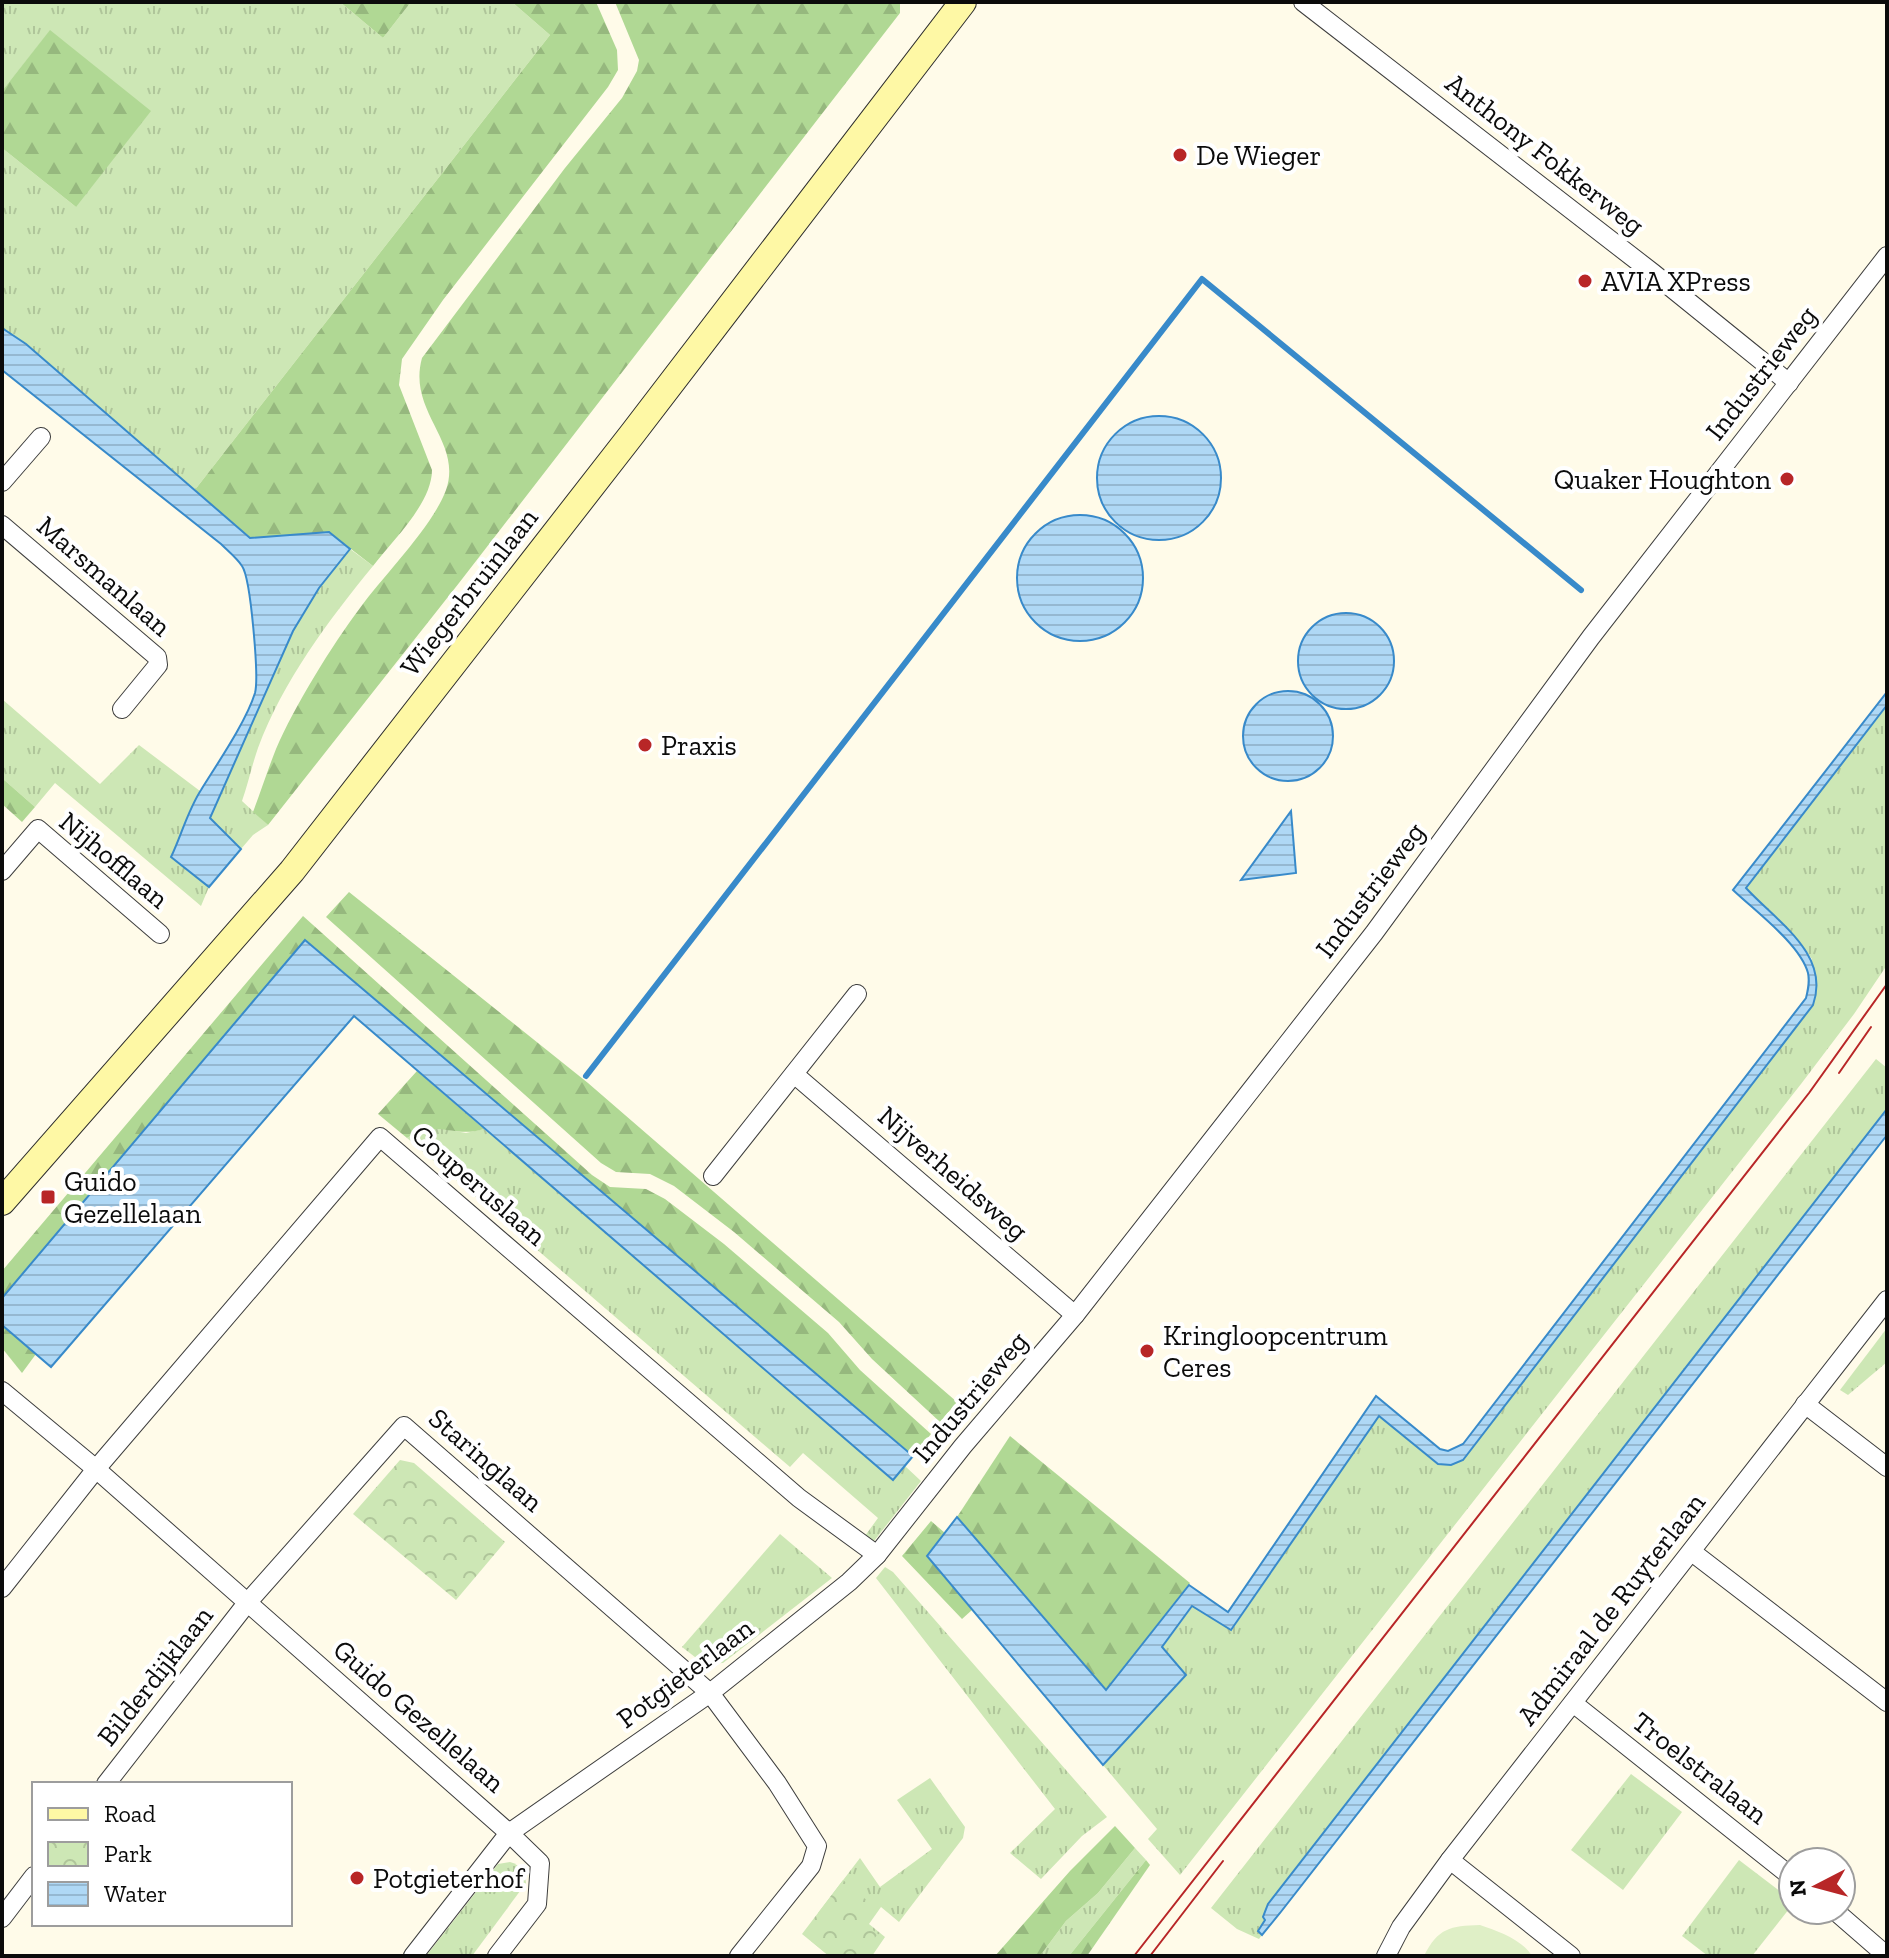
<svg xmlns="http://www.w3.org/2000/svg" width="1889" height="1958" font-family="'Zilla Slab',serif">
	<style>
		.grass { fill: url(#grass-tufts) }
		.forest { fill: url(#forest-firs) }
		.park { fill: url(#park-crowns) }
		.pitch { fill: #dfefc6 }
		.water { fill: url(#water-rules); stroke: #388aca; stroke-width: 2 }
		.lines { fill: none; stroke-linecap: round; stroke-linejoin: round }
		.stream { stroke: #388aca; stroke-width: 6 }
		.street-casing { stroke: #3e3e3e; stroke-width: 20 }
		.secondary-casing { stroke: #2d2d2d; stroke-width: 28 }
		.street { stroke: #fff; stroke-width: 18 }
		.secondary { stroke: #fef8a5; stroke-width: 26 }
		.tram { stroke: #b82627; stroke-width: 2 }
		.poi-dot { fill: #b82627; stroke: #fff; stroke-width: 3 }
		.labels { text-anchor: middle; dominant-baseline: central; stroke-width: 8; stroke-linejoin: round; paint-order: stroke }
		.street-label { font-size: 28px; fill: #0b0b0b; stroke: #fff }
		.poi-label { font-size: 28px; fill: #0b0b0b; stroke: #fff; text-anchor: start }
	</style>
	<defs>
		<pattern id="grass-tufts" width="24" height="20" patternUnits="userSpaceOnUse" patternTransform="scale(2)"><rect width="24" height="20" fill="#cde7b5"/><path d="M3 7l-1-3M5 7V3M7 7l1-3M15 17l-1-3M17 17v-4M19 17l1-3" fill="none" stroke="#afc59a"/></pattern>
		<pattern id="forest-firs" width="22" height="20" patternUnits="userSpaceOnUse" patternTransform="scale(2)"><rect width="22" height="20" fill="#b0d894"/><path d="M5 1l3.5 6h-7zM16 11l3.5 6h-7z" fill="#96b87e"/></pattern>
		<pattern id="park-crowns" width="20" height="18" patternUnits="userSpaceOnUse" patternTransform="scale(2)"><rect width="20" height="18" fill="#cde7b5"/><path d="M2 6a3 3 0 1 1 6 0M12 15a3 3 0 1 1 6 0" fill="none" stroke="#afc59a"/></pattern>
		<pattern id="water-rules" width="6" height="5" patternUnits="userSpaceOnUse" patternTransform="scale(2)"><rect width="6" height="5" fill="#afd8f5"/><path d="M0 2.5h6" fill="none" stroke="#95b8d1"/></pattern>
	</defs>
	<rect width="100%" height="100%" fill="#fffbe9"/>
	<g class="grass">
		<path d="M2 2H340L383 38 411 2H512L550 35 194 491 26 344 2 328V148L76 207 50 31 2 91Z"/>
		<path d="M350 549 373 566C328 621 283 681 258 748 252 765 248 784 242 801L268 825 253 835 241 849 209 818 293 631 319 588Z"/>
		<path d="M2 699 100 784 139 745 200 791 171 857 209 887 201 906 55 783 35 807 2 778Z"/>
		<path d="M1887 705V965L1854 1014 1801 1084 1180 1875 1148 1839 1157 1829 1103 1765 1185 1675 1162 1648 1193 1606 1232 1630 1379 1416 1438 1464 1451 1465 1813 1005 1812 959 1799 942 1746 888Z"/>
		<path d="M1876 1059 1887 1068V1109L1268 1904 1263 1916 1265 1919 1258 1931 1262 1935 1259 1939 1237 1929 1211 1908Z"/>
		<path d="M432 1127 466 1133 484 1129 893 1479 905 1466 921 1481 874 1541 871 1543 862 1540 878 1518 803 1453 790 1467 407 1138 418 1131Z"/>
		<path d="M1887 1328V1362L1848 1395 1840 1390Z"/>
		<path d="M780 1534 832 1578 723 1663 704 1664 682 1647Z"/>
		<path d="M885 1567 893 1572 1107 1817 1082 1836 1041 1879 1010 1853 1055 1809 876 1578Z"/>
		<path d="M1631 1774 1682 1812 1623 1890 1571 1850Z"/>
		<path d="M930 1778 965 1827 963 1838 899 1922 881 1907 869 1924 885 1937 872 1956H829L811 1941 826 1920 818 1913 860 1858 880 1887 932 1849 897 1800Z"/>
		<path d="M1135 1848 1146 1860 1069 1956H1040L1066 1921 1098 1893Z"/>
		<path d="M1739 1860 1793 1901V1904L1752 1956H1708L1682 1936Z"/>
		<path d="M510 1862C521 1865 525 1873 526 1883L472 1956H426L498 1864Z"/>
	</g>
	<g class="forest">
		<path d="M340 2H411L383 38Z"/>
		<path d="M512 2H596L617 50 618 70 608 87 443 300 402 359 399 385 432 470C432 503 393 540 373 566L329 532 251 538 194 491 550 35Z"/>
		<path d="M615 2H900V13L459 583 268 825 253 812C261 791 268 769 276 749 294 707 332 645 360 608 384 575 433 526 446 490 463 441 407 412 422 358L565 168 622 98 637 71 639 60Z"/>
		<path d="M50 30 151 111 76 207 2 148V91Z"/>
		<path d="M2 778 35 807 22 822 2 804Z"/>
		<path d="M349 892 588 1083 957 1402 940 1422 872 1359 839 1322 734 1232 674 1186 650 1174 616 1172 601 1163 326 917Z"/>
		<path d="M303 916 592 1175 610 1187 646 1189 665 1199 724 1244 828 1333 860 1370 931 1434 913 1456 305 941 2 1298V1271Z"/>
		<path d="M417 1071 484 1129C454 1139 438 1118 407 1138L378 1114Z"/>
		<path d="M2 1325 36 1354 22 1373 2 1348Z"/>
		<path d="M1010 1436 1190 1583 1106 1691 957 1517Z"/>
		<path d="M931 1521 945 1533 927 1556 972 1610 962 1619 902 1556Z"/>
		<path d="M1115 1826 1135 1848 1098 1893 1066 1921 1040 1956H995L1070 1871Z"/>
		<path d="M1146 1860 1150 1865 1087 1956H1069Z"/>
	</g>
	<g class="park">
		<path d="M400 1460 414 1463 505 1542 456 1600 353 1514Z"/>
		<path d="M843 1880 877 1909 865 1924 878 1934 859 1956H829L802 1934Z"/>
	</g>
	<path class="pitch" d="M1480 1925C1497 1931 1522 1939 1532 1956H1424C1438 1928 1450 1926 1480 1925Z"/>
	<g class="water">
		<path d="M2 328 26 344 250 538 329 532 350 549 319 588 293 631 210 818 241 849 209 887 171 857C181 836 188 810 201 790 217 764 246 722 255 693 259 678 251 579 242 566 237 558 228 551 221 544L2 370Z"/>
		<circle cx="1159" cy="478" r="62"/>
		<circle cx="1080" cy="578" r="63"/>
		<circle cx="1346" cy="661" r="48"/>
		<circle cx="1288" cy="736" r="45"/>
		<path d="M1887 692V705L1746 888C1776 921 1831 954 1813 1005L1463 1460 1451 1465 1438 1464 1379 1416 1231 1630 1192 1606 1162 1647 1186 1675 1103 1765 927 1556 957 1517 1106 1690 1189 1585 1228 1612 1376 1396 1440 1449 1448 1451 1463 1444 1806 998C1808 990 1810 982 1808 973 1800 944 1755 911 1733 890Z"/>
		<path d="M1291 811 1296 873 1241 880Z"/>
		<path d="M305 940 913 1456 893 1480 354 1016 51 1367 2 1325V1298Z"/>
		<path d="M1887 1109V1135L1280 1913 1262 1935 1258 1931 1265 1920 1263 1917 1268 1904Z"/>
	</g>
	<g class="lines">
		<path class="stream" d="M586 1076 1202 279 1581 590"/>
		<g class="street-casing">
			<g id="street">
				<path d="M1303 2 1653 273 1789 383"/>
				<path d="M2 482 41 437"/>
				<path d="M2 525 157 657 158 665 122 709"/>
				<path d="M2 871 38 829 160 934"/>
				<path d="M794 1074 1075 1315"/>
				<path d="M713 1176 857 994"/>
				<path d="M2 1391 96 1469 509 1833 540 1863 537 1904 497 1956"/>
				<path d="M1805 1404 1887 1467"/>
				<path d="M1692 1552 1887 1702"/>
				<path d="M2 1588 96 1469 380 1137 799 1498 877 1555"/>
				<path d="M1573 1703 1793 1878"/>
				<path d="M106 1784 247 1603 404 1426 710 1693 777 1783 817 1846 811 1866 739 1956"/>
				<path d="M1450 1860 1571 1956"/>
				<path d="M1834 1910 1887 1956"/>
				<path d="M2 1918 34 1876"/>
				<path d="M413 1956 509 1833 710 1693 849 1582 877 1555 963 1446 1075 1315 1374 933 1591 637 1887 256"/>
				<path d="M1386 1956 1401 1927 1450 1860 1887 1300"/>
			</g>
		</g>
		<g class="secondary-casing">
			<path id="secondary" d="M2 1202 292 871 633 433 963 2"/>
		</g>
		<use href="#street" class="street"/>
		<use href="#secondary" class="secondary"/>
		<g class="tram">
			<path d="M1839 1073 1871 1027"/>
			<path d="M1134 1956 1809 1093 1887 984"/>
			<path d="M1150 1956 1223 1861"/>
		</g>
	</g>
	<g class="poi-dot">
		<circle cx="1180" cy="155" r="8"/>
		<circle cx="1585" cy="281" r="8"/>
		<circle cx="1787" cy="479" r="8"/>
		<circle cx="645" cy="745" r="8"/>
		<rect x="40" y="1189" width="16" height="16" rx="4"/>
		<circle cx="1147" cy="1351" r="8"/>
		<circle cx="357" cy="1878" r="8"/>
	</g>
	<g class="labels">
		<g class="street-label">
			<text transform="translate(1545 154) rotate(38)">Anthony Fokkerweg</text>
			<text transform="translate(1761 373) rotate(-52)">Industrieweg</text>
			<text transform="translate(104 576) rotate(41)">Marsmanlaan</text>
			<text transform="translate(469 592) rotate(-52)">Wiegerbruinlaan</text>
			<text transform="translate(114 860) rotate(40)">Nijhofflaan</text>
			<text transform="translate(1370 890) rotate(-53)">Industrieweg</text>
			<text transform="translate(953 1173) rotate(41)">Nijverheidsweg</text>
			<text transform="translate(479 1185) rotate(41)">Couperuslaan</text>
			<text transform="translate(970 1397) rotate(-50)">Industrieweg</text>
			<text transform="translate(486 1460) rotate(41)">Staringlaan</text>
			<text transform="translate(1611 1609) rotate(-52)">Admiraal de Ruyterlaan</text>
			<text transform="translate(685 1673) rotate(-37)">Potgieterlaan</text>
			<text transform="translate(155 1676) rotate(-52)">Bilderdijklaan</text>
			<text transform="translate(419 1716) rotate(41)">Guido Gezellelaan</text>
			<text transform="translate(1700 1768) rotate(38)">Troelstralaan</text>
		</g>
		<g class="poi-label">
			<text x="1196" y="155">De Wieger</text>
			<text x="1601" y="281">AVIA XPress</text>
			<text x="1771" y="479" text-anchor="end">Quaker Houghton</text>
			<text x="661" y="745">Praxis</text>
			<text x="64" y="1181">Guido<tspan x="64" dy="32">Gezellelaan</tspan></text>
			<text x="1163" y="1335">Kringloopcentrum<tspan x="1163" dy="32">Ceres</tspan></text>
			<text x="373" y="1878">Potgieterhof</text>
		</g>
	</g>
	<rect width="1889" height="1958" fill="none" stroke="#0b0b0b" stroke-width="8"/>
	<rect x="32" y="1782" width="260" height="144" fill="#ffffff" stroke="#9d9d9d" stroke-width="2"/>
	<rect x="48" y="1808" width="40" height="12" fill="#fef8a5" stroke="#9d9d9d" stroke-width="2"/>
	<text x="104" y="1822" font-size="24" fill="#0b0b0b">Road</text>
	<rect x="48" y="1842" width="40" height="24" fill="url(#park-crowns)" stroke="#9d9d9d" stroke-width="2"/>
	<text x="104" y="1862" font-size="24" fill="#0b0b0b">Park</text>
	<rect x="48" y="1882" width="40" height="24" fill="url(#water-rules)" stroke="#9d9d9d" stroke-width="2"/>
	<text x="104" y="1902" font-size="24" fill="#0b0b0b">Water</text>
	<g transform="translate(1817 1886) rotate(264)"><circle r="38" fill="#ffffff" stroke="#9d9d9d" stroke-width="2"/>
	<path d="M0-6L14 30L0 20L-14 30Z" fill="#b82627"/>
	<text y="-12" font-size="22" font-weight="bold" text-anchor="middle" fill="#0b0b0b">N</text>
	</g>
</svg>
